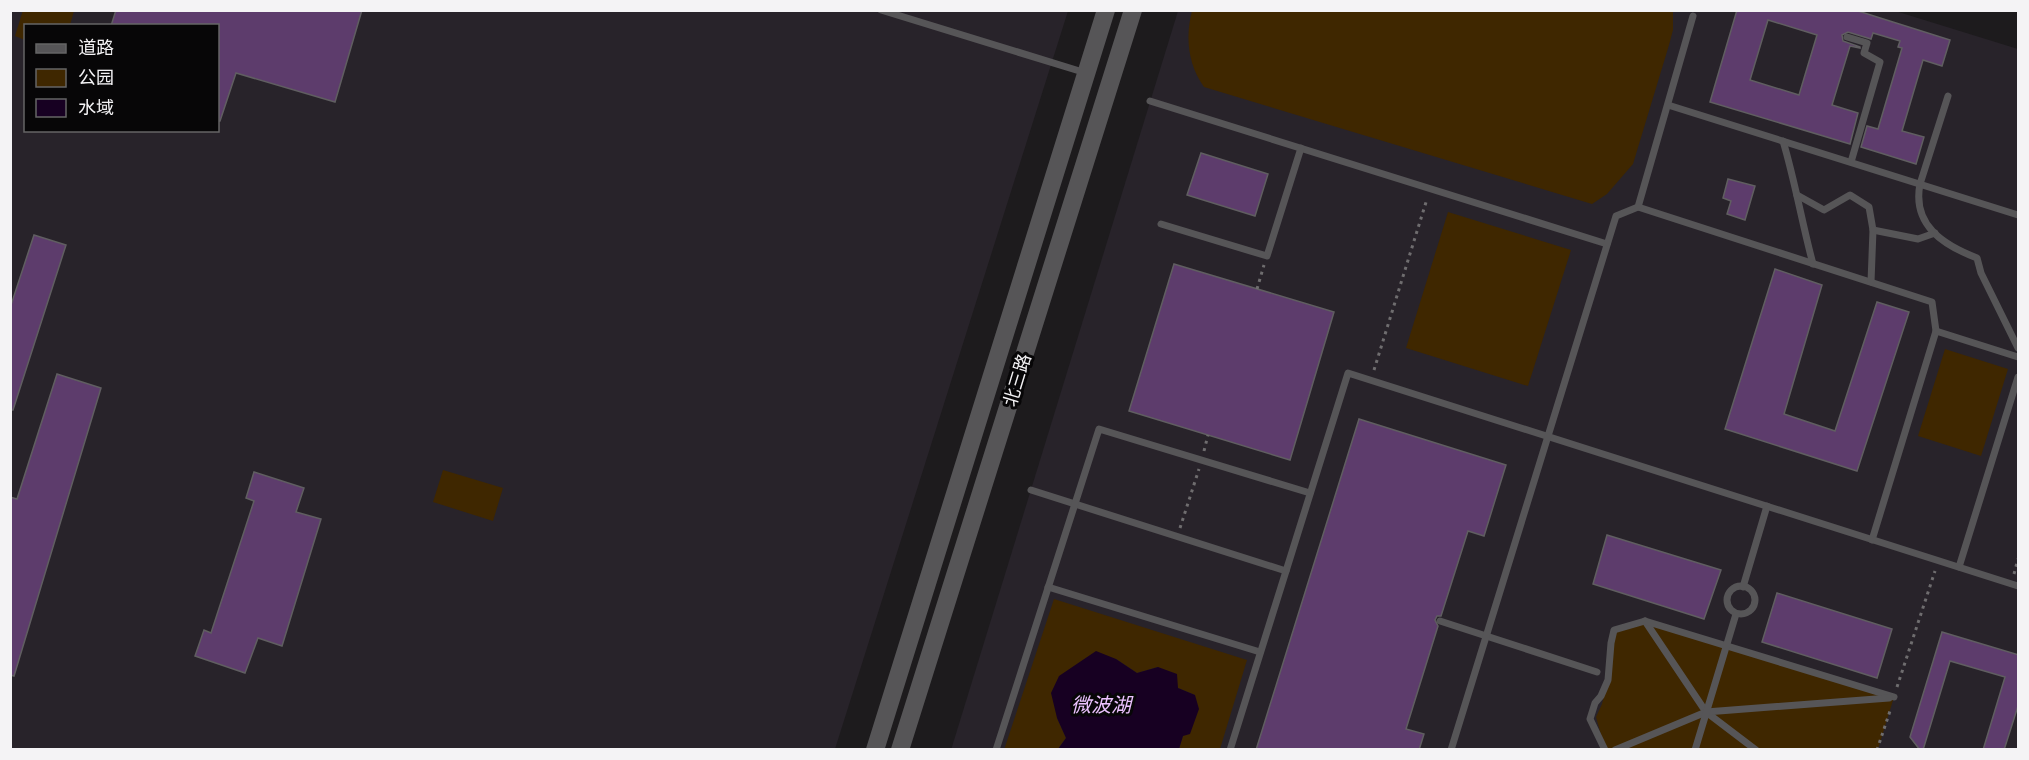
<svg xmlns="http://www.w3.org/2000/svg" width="2029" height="760" font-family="'Archivo Narrow','Noto Sans SC',sans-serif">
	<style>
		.built { fill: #28232a; fill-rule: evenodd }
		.green { fill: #3f2700 }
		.water { fill: #170022 }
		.building { fill: #5d3c6c; stroke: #605e61; stroke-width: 1.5; fill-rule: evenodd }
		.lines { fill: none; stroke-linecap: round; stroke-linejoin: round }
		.path { stroke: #6f6d6f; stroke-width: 3; stroke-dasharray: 3 4.5; stroke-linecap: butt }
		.service { stroke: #565557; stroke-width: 7 }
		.secondary { stroke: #565557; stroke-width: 18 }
		.labels { text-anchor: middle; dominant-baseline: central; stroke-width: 6; stroke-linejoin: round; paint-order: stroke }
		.street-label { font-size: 18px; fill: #f4f3f5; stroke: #070607 }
		.water-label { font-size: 20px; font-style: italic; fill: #ecc2ff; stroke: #070607 }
	</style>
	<rect width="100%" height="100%" fill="#1d1b1d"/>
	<g class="built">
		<path d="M1892 10 2018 49V749L951 750 1178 11Z"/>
		<path d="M10 11H1068L835 749H11ZM26 26H218V130H26Z"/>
	</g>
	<g class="green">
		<path d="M23 10H74V11L70 25 26 26 25 40 15 36Z"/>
		<path d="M1673 10V30L1669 45 1633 164 1607 194 1592 204 1204 87C1188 65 1185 37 1192 11Z"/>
		<path d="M1448 212 1571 250 1528 386 1406 348Z"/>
		<path d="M1945 349 2008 369 1981 456 1918 436Z"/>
		<path d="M443 470 503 488 493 521 433 502Z"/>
		<path d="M1054 599 1247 660 1220 749H1179L1195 695 1178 688 1158 667 1137 673 1116 659 1057 718 1066 738 1058 749 1004 750Z"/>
		<path d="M1645 621 1894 697 1878 749H1605L1596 717 1602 704 1608 680 1614 630Z"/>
	</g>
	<path class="water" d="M1096 651 1116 659 1137 673 1158 667 1177 674 1178 688 1195 695 1199 709 1190 734 1183 736 1179 749H1058L1066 738 1057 718 1051 693 1059 676Z"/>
	<g class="building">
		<path d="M116 10H362L335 102 236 73 220 121H218V26H111Z"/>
		<path d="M1737 10H1855L1950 40 1942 66 1923 60 1902 131 1924 137 1916 164 1861 147 1867 126 1878 129 1902 48 1898 47 1900 41 1873 33 1871 39 1848 32 1842 35 1843 41 1860 47V48L1850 46 1832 105 1858 113 1850 144 1710 102ZM1768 20 1817 35 1799 95 1750 80Z"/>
		<path d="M1201 153 1268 174 1255 216 1187 195Z"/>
		<path d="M1728 179 1755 186 1745 220 1727 214 1731 201 1723 198Z"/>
		<path d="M34 235 66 245 13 410H10V308Z"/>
		<path d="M1174 264 1334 312 1290 460 1129 411Z"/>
		<path d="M1775 269 1822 285 1784 414 1835 431 1877 302 1909 312 1857 471 1725 429Z"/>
		<path d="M57 374 101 388 14 676 10 675V497L17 499Z"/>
		<path d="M1359 419 1506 465 1484 536 1468 531 1441 616H1437L1435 620 1438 626 1406 729 1424 734 1419 750H1256Z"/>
		<path d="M254 472 304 488 296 512 321 519 282 646 258 638 245 673 195 656 204 630 211 633 254 501 246 498Z"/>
		<path d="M1607 535 1721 570 1704 619 1593 584Z"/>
		<path d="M1777 593 1892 629 1877 678 1762 642Z"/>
		<path d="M1942 632 2019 655V703L2004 750H1983L2005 677 1950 661 1923 750H1920L1910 737Z"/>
	</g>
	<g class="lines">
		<g class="path">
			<path d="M1257 289 1264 265"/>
			<path d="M1374 370 1427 199"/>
			<path d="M1204 451 1208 435"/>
			<path d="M1180 528 1199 469"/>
			<path d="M2014 574 2018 559"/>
			<path d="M1897 687 1935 571"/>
			<path d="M1877 750 1891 708"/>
		</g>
		<g class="service">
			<path d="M881 10 1086 73"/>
			<path d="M1847 37 1867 43 1864 53 1880 62 1851 162"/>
			<path d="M1948 96 1920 184C1912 225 1943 245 1977 258L1981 273 2018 348"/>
			<path d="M1150 101 1607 244"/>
			<path d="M1668 105 2018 215"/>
			<path d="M1783 141C1795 181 1802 223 1813 264"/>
			<path d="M1797 195 1824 210 1850 195 1869 207 1873 230 1918 239 1935 233"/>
			<path d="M1638 207 1932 302 1936 331 1872 540"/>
			<path d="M1161 224 1267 256 1301 148"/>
			<path d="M1871 282 1873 230"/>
			<path d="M1936 331 2018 357"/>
			<path d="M1031 490 1286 571"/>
			<path d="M1959 567 2018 377"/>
			<circle cx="1741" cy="600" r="14"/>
			<path d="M1048 587 1260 652"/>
			<path d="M1743 587 1767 506"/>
			<path d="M1440 621 1597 672"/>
			<path d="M1645 621 1706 712 1756 750"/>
			<path d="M996 750 1099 429 1310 493"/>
			<path d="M1230 750 1348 373 2018 586"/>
			<path d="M1451 750 1616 216 1638 207 1693 16"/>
			<path d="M1605 750 1590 719 1595 703 1601 696 1608 680 1611 643 1614 630 1645 621 1894 697"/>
			<path d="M1615 750 1706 712 1889 698"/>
			<path d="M1695 750 1736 614"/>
		</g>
		<g class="secondary">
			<path d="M875 750 1106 10"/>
			<path d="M900 750 1133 10"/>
		</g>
	</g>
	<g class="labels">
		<g class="street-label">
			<text transform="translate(1017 380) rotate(-73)">北三路</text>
		</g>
		<g class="water-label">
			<text x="1101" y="704">微波湖</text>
		</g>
	</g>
	<rect width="2029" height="760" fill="none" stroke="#f4f3f5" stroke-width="24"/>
	<rect x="24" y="24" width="195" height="108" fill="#070607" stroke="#666566" stroke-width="1.5"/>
	<rect x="36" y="44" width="30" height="9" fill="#565557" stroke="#666566" stroke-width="1.5"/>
	<text x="78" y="54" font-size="18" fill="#f4f3f5">道路</text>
	<rect x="36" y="69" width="30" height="18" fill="#3f2700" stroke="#666566" stroke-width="1.5"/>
	<text x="78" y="84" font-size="18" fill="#f4f3f5">公园</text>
	<rect x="36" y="99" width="30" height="18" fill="#170022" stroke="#666566" stroke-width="1.5"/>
	<text x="78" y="114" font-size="18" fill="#f4f3f5">水域</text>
</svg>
